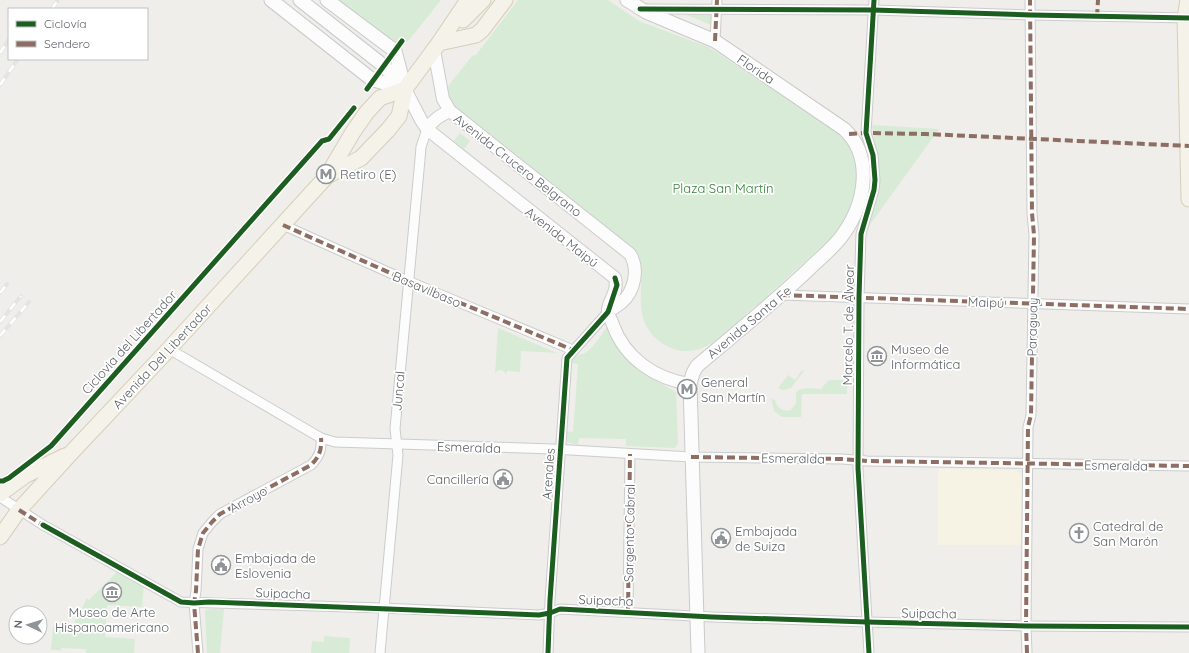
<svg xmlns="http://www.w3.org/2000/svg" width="1189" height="653" font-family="Quicksand,sans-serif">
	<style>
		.commercial { fill: #f7f3e4 }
		.green { fill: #d8ebd6 }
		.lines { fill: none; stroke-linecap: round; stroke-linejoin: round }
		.minor-casing { stroke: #cbcccc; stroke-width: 11 }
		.tertiary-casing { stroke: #cbcccc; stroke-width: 14 }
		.secondary-casing { stroke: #cacacb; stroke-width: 15 }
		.primary-casing { stroke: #d7ceb8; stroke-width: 17 }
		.minor { stroke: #fdfcfc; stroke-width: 9 }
		.tertiary { stroke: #fdfcfc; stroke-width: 12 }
		.secondary { stroke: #fdfcfc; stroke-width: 13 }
		.primary { stroke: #f4f2e9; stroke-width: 15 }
		.rail-casing { stroke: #e4e4e4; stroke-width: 4 }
		.rail { stroke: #fff; stroke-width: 2.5; stroke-dasharray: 8; stroke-linecap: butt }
		.quiet { stroke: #8d6e63; stroke-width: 4; stroke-dasharray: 8 4; stroke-linecap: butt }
		.cycleway-casing { stroke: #fff; stroke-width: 8 }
		.cycleway { stroke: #1b5e20; stroke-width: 5 }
		.labels { text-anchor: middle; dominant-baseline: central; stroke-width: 3.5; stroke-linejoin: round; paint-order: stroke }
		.street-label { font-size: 13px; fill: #5f6368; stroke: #fff }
		.poi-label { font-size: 13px; fill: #5f6368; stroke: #fff; text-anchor: start }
		.park-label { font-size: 13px; fill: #348238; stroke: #fff }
	</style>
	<rect width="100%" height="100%" fill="#efeeea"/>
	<path class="commercial" d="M938 469 1016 470 1022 476 1021 545H938Z"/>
	<g class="green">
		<path d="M335 0H441L409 40 406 42 398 44Z"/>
		<path d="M518 0H608L639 21 708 47 716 52 835 131 847 142 857 164 861 178 852 206 844 221 831 238 767 296 771 301 759 311 755 306C731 328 701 366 665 345 654 339 646 329 643 317 637 297 646 275 637 257L449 106 447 89 449 85 472 56 476 55Z"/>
		<path d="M714 14 713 25H711L687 15Z"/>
		<path d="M872 125 939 129 866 230 879 173Z"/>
		<path d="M460 133 470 141 464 149 454 141Z"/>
		<path d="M607 327 636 367 651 378 676 392 678 443 675 448 626 446V439L579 438 578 445 570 443 567 442 565 431 573 432 578 364 570 363C574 354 582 356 588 351 595 345 601 335 607 327Z"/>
		<path d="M498 328 557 353 521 351 520 372 507 371 506 375 504 371C499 369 497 370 495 374Z"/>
		<path d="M802 370 804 371 791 388 783 390 778 388 788 375 795 380Z"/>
		<path d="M829 380H847V394H802L801 417H782L774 411 771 398 775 400C777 408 782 412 791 410L796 403C797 400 795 396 796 393 799 386 816 389 821 389Z"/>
		<path d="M119 570 144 583 142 607 107 605 105 637 135 639 134 653H86V649L61 648V650H51L53 626 68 627 73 625 87 598 89 600Z"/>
		<path d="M208 609H224L220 653H207L205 611Z"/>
		<path d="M324 636 350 638 349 653H311L312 641 324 642Z"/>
	</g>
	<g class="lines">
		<g class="minor-casing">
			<g id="minor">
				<path d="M643 9 873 10 1031 15 1189 18"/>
				<path d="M715 41 717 0"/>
				<path d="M283 225 408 281 573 350"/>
				<path d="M782 295 1189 309"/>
				<path d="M169 349 321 438 335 442 553 449 691 457 842 459 867 461 1189 466"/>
				<path d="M0 497 43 525 181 602 383 608 539 615 550 613 560 609 712 617 867 622 1026 626 1189 627"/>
				<path d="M628 612 630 454"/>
				<path d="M198 653 194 603 196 591 198 549 203 533 212 522 220 514 311 465C319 457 322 450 321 438"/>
				<path d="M380 653 398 455 395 429 420 159 421 147 427 129"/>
				<path d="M548 653 550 600 567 358 608 312"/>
				<path d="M869 653 858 468 859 297 861 234 874 190 875 180 873 155 866 133 874 0"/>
				<path d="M1027 653 1026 626 1028 427 1031 415 1034 235 1032 213 1030 0"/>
			</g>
		</g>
		<g class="tertiary-casing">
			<g id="tertiary">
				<path d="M434 50 443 99 450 111 630 254C639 269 635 291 621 303 617 306 612 309 608 312"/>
				<path d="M405 89 421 120 427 129 615 278C619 293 606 303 608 313 609 317 612 321 613 325 625 358 655 379 690 384"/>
				<path d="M427 129C433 120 439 116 450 111"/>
			</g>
		</g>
		<g class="secondary-casing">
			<g id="secondary">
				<path d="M271 0 370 78 374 80 405 89"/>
				<path d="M300 0 384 66 405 89"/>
				<path d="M327 0 395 51 404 85"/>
				<path d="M627 0 646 12 715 41 844 129C874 157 865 203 844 233 835 247 820 258 808 270 772 304 735 334 697 366L693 373 690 384 698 653"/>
			</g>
		</g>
		<g class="primary-casing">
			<g id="primary">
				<path d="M1188 0 1185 18 1189 199"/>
				<path d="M463 20 483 0"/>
				<path d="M439 43 476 35 482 30 505 0"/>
				<path d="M327 176 361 158 388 130 399 116 405 89 439 43 468 0"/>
				<path d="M0 494 26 475 65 456"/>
				<path d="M0 537 19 510 71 453 169 349 327 176 353 132 367 112 380 98 405 89"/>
			</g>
		</g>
		<use href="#minor" class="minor"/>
		<use href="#tertiary" class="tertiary"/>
		<use href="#secondary" class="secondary"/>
		<use href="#primary" class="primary"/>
		<g class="rail-casing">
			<g id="rail">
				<path d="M52 9 58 0"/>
				<path d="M0 53 9 39"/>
				<path d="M0 85 18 59"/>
				<path d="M0 293 7 284"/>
				<path d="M0 322 21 296"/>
				<path d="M0 336 29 302"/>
			</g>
		</g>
		<use href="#rail" class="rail"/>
		<g class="quiet">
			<path d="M1097 17 1098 0"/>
			<path d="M715 41 717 0"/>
			<path d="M849 134 866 133 926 134 1189 146"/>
			<path d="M283 225 408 281 573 350"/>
			<path d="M782 295 1189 309"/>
			<path d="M691 457 842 459 867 461 1189 466"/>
			<path d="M19 510 46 527"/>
			<path d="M628 612 630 454"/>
			<path d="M198 653 194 603 196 591 198 549 203 533 212 522 220 514 311 465C319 457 322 450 321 438"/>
			<path d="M1027 653 1026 626 1028 427 1031 415 1034 235 1032 213 1030 0"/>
		</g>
		<g class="cycleway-casing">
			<g id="cycleway">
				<path d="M640 9 873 10 1031 15 1189 18"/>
				<path d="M367 89 402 41"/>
				<path d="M0 481H3L9 478 51 446 322 141 329 139 354 108"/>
				<path d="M43 525 181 602 194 603 209 602 539 615 550 613 560 609 712 617 867 622 1026 626 1189 627"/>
				<path d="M548 653 550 600 567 358 608 312 617 285 615 278"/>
				<path d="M869 653 858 468 859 297 861 234 874 190 875 180 873 155 866 133 874 0"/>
			</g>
		</g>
		<use href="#cycleway" class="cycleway"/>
	</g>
	<defs>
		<g id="metro-ring" transform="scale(1)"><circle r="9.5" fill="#fff" stroke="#919496" stroke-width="1.5"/><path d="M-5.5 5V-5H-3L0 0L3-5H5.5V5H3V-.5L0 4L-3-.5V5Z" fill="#919496"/></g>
		<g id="museum-ring" transform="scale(1)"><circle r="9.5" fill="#fff" stroke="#919496" stroke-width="1.5"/><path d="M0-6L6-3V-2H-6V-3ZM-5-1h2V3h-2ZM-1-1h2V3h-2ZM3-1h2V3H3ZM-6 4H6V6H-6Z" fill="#919496"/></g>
		<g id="civic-ring" transform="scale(1)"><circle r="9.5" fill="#fff" stroke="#919496" stroke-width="1.5"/><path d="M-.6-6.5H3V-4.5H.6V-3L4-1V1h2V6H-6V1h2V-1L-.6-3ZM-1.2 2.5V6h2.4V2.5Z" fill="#919496"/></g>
		<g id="church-ring" transform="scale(1)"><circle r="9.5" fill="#fff" stroke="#919496" stroke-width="1.5"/><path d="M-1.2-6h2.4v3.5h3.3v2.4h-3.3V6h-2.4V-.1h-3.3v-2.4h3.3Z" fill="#919496"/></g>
	</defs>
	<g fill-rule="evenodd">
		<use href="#metro-ring" x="326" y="174"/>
		<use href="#museum-ring" x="877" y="356"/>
		<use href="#metro-ring" x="687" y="389"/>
		<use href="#civic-ring" x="503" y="479"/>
		<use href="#church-ring" x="1079" y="533"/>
		<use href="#civic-ring" x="721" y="538"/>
		<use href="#civic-ring" x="221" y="565"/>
		<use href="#museum-ring" x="112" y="592"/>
	</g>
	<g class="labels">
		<g class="street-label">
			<text transform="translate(756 69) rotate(34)">Florida</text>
			<text transform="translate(518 165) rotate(38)">Avenida Crucero Belgrano</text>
			<text transform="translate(562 237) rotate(38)">Avenida Maipú</text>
			<text transform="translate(427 289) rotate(23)">Basavilbaso</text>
			<text transform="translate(986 302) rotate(2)">Maipú</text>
			<text transform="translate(749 322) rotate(-40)">Avenida Santa Fe</text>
			<text transform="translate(848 325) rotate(-89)">Marcelo T. de Alvear</text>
			<text transform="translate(1032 327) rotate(-89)">Paraguay</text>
			<text transform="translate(129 342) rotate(-48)">Ciclovia del Libertador</text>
			<text transform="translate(162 356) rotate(-47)">Avenida Del Libertador</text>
			<text transform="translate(398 391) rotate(-85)">Juncal</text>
			<text transform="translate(469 447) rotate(2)">Esmeralda</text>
			<text transform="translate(793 458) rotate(1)">Esmeralda</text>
			<text transform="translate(1116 465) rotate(1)">Esmeralda</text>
			<text transform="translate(548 474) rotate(-86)">Arenales</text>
			<text transform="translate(248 499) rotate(-29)">Arroyo</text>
			<text transform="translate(629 533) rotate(-89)">Sargento Cabral</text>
			<text transform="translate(283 593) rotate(2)">Suipacha</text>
			<text transform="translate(606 600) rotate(2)">Suipacha</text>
			<text transform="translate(929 613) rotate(1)">Suipacha</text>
		</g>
		<g class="poi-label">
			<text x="340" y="174">Retiro (E)</text>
			<text x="891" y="349">Museo de<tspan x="891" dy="15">Informática</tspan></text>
			<text x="701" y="382">General<tspan x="701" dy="15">San Martín</tspan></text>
			<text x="489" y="479" text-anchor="end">Cancillería</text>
			<text x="1093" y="526">Catedral de<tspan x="1093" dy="15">San Marón</tspan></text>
			<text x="735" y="531">Embajada<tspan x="735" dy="15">de Suiza</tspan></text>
			<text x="235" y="558">Embajada de<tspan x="235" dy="15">Eslovenia</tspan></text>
			<text x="112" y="612" text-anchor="middle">Museo de Arte<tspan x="112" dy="15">Hispanoamericano</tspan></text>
		</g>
		<g class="park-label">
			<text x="723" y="188">Plaza San Martín</text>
		</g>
	</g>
	<rect x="8" y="8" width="140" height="52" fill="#ffffff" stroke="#bfc1c3"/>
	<rect x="16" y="21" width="20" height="6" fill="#1b5e20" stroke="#bfc1c3"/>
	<text x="44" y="28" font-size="12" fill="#5f6368">Ciclovía</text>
	<rect x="16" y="41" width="20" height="6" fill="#8d6e63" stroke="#bfc1c3"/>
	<text x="44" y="48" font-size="12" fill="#5f6368">Sendero</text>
	<g transform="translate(28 625) rotate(274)"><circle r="19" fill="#ffffff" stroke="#bfc1c3"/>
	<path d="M0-3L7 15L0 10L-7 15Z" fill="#919496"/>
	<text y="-6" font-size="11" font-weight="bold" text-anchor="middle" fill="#5f6368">N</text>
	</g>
</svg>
